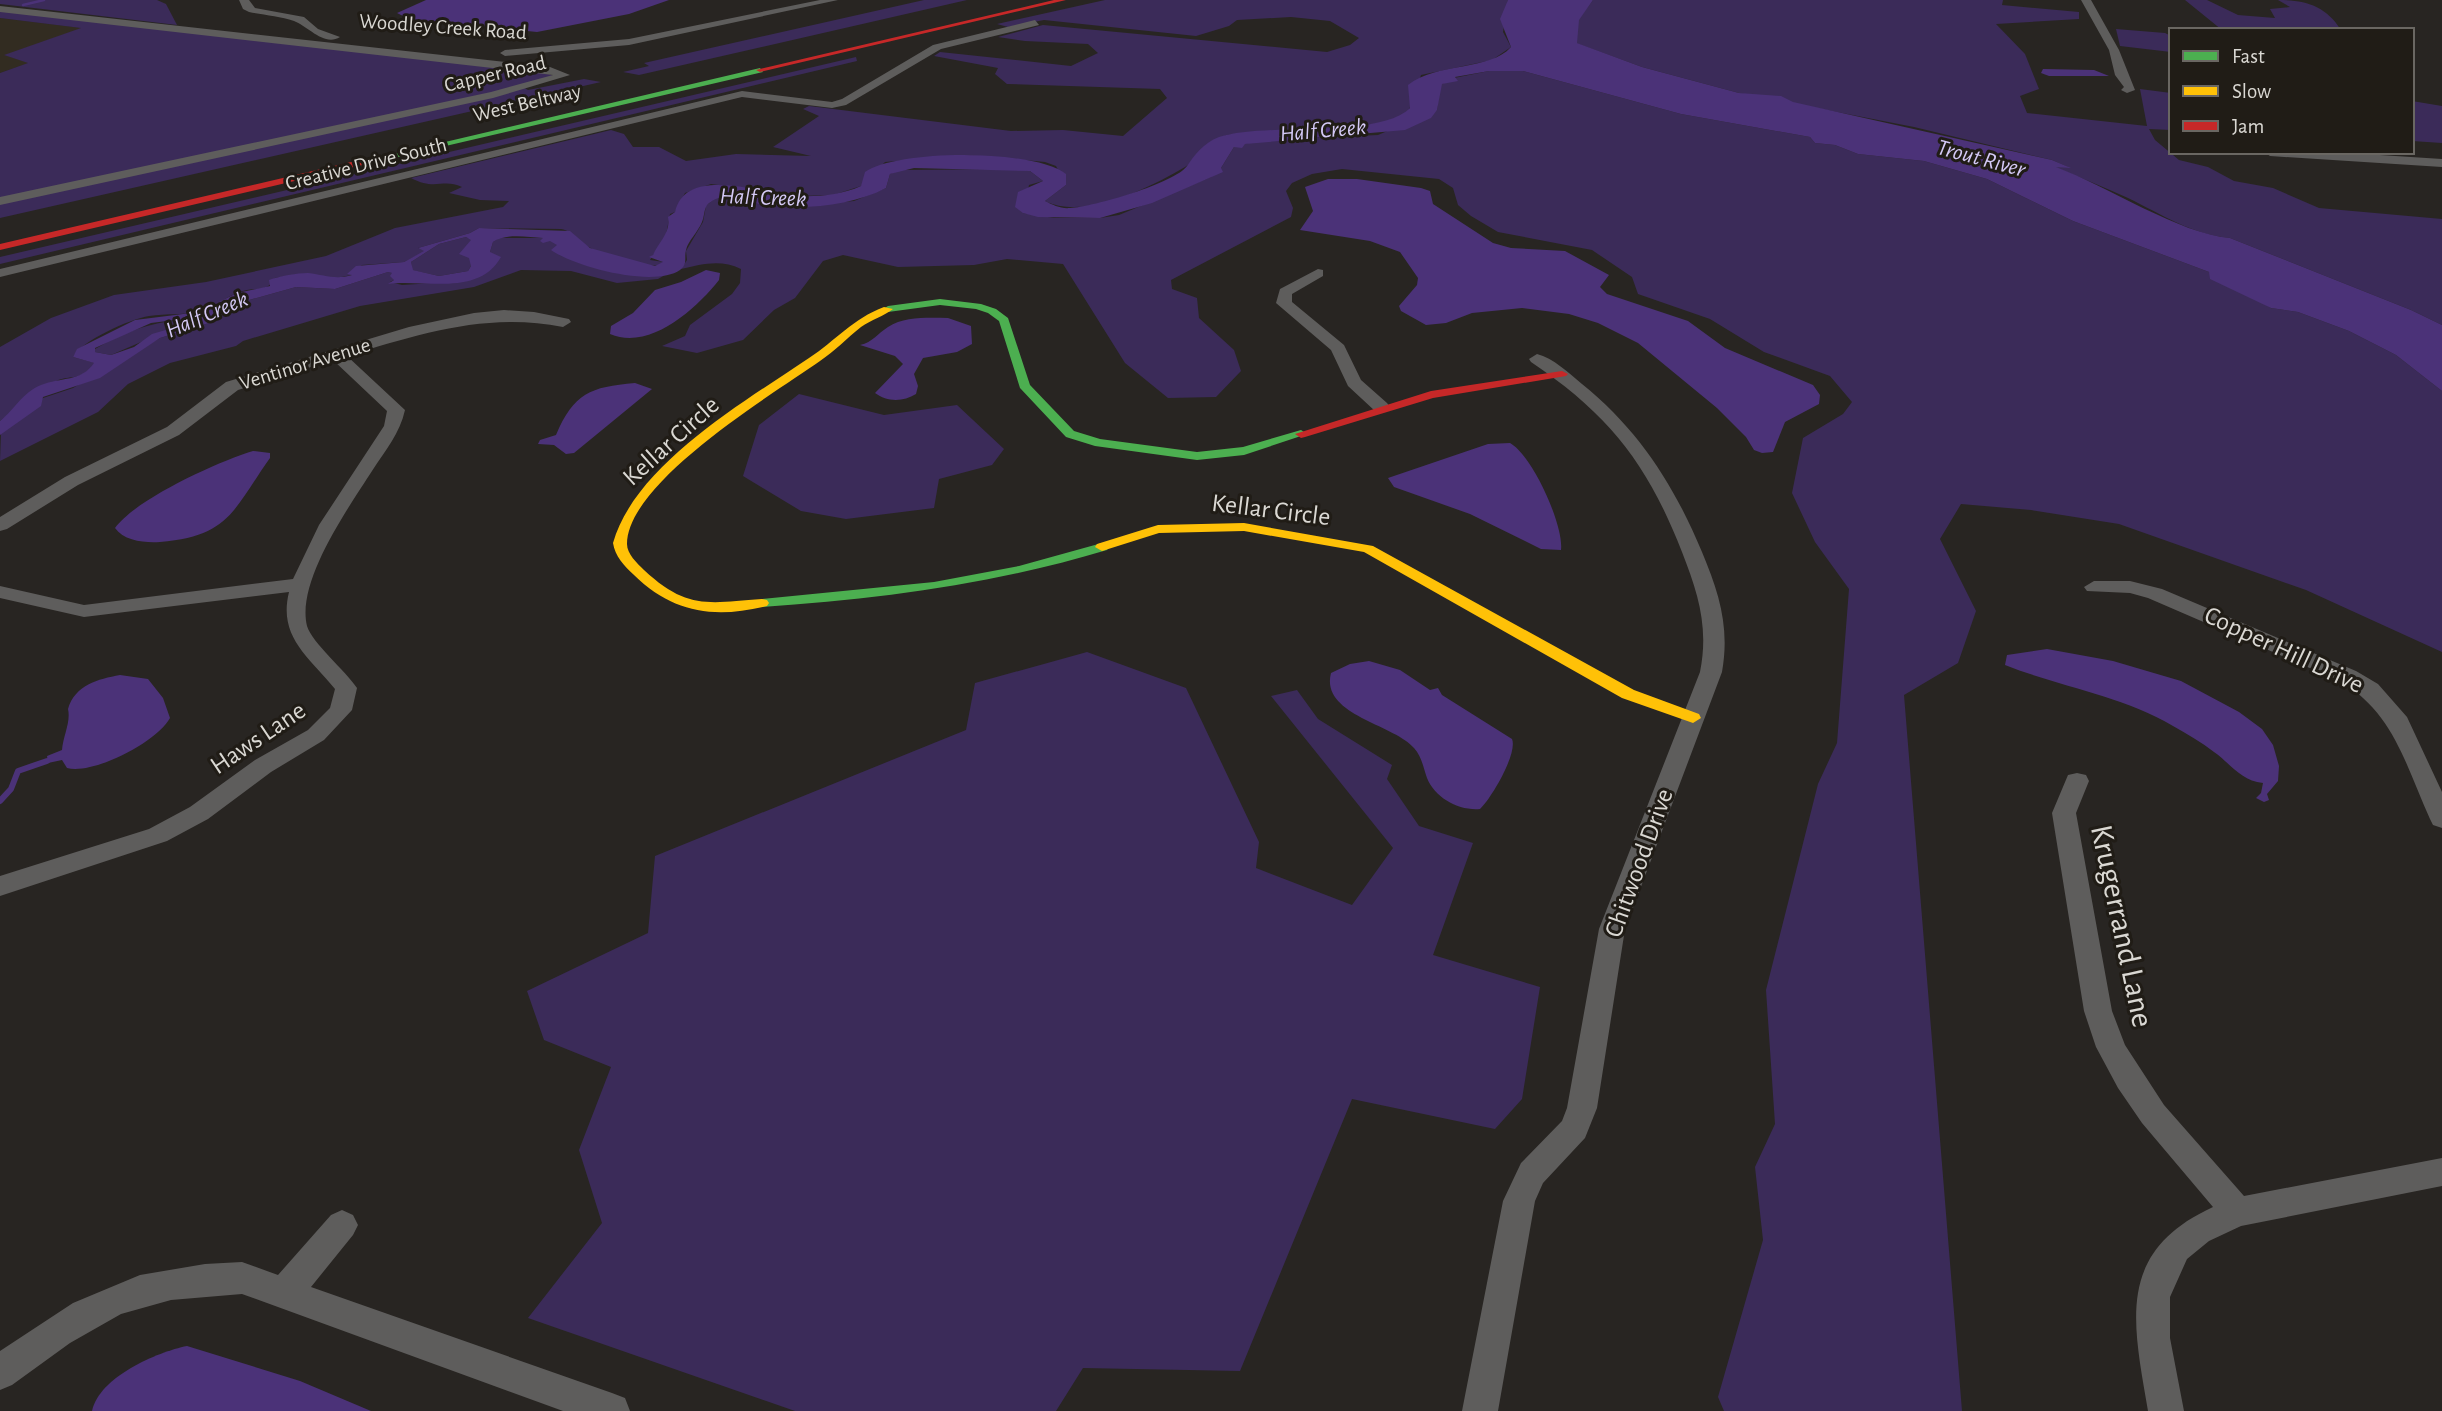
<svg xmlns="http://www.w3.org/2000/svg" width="2442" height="1411" font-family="'Alegreya Sans',sans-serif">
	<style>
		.built { fill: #322c21 }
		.green { fill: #3b2b59 }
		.water { fill: #4b3278; fill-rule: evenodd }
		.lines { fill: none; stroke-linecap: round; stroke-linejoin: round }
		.stream-far1 { stroke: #4b3278; stroke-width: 2.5 }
		.stream { stroke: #4b3278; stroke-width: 6 }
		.street { fill: #5e5d5c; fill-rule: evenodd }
		.fast { fill: #4caf50; fill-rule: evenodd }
		.slow { fill: #ffc107; fill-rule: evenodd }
		.jam { fill: #c62828; fill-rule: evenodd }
		.labels { text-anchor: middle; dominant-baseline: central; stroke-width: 6; stroke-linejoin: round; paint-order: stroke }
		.far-street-label { font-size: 21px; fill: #dad8d3; stroke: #201c16 }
		.far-water-label { font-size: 23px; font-style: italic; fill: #d4c9f6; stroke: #201c16 }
		.street-label { font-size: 26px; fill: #dad8d3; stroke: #201c16 }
		.near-street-label { font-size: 32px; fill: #dad8d3; stroke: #201c16 }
	</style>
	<rect width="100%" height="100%" fill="#282522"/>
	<path class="built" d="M0 18 83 28 5 55 29 63 0 73Z"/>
	<g class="green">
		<path d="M0 0H157L166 4 177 25 0 4Z"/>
		<path d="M924 0H967L639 75 623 72 649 66 644 63Z"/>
		<path d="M1105 0H1508L1503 32 1511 47 1492 60 1421 75C1417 87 1415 106 1404 114 1381 133 1263 128 1227 135 1205 142 1202 157 1185 167 1151 187 1085 221 1045 201L1066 185 1056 166 1045 162 970 155 885 162 861 186 833 195 798 196 711 184 685 193 675 212 670 214 666 235 650 260 664 262 662 265C641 268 605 257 587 246 576 240 575 232 561 229L479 228 470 233 418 248 426 251 404 262 362 265 357 268 356 274 332 279 299 274 275 278C268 291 260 288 247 290 230 293 219 305 203 310 186 316 166 313 149 316 130 319 81 341 73 357L95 363C80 382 73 374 56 381 35 390 17 408 0 421V347L51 318 114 295 206 282 326 256 395 228 503 207 509 201 480 200 449 193 462 187C443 178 435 191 411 178L611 130 624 134 633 147H659L686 161 736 154 811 156 773 147 819 116 803 109 809 106 1011 131 1063 130 1123 136 1167 98 1160 89 1007 84 995 74 998 68 934 56 940 52 1071 66 1098 53 1088 44 1025 41 998 37 1043 25 1327 52 1350 45 1359 38 1330 21 1291 17 1237 20 1229 26 1196 36 1044 20 1008 27 997 24Z"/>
		<path d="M1593 0H2003L2002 5 2079 12V19L1996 24 2025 54 2039 89 2020 96 2027 113 2147 126 2140 89 2171 93V130L2149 129 2155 140 2179 160 2208 167 2234 181 2273 188 2319 208 2442 219V325L2411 310 2230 238C2193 235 2161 214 2128 198 2103 187 2078 176 2052 166L2068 167 2052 160 1914 127 1739 93 1642 67 1576 43 1578 20Z"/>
		<path d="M2185 0H2207L2238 15 2275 18 2270 9 2290 7 2278 0C2306 0 2326 6 2341 30H2222Z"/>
		<path d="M0 11 548 73 554 77 523 87 528 90 584 79 601 82 0 218V73L28 63 4 55 81 28 0 18Z"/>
		<path d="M2116 29 2165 33 2171 36V52L2120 46Z"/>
		<path d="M856 57 857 61 0 264V257Z"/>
		<path d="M1489 71H1523L1681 114 1810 137 1815 143 1835 145 1858 154 1924 161 1987 179 2073 221 2209 272 2271 308 2298 312 2349 331 2396 355 2442 391V652L2306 590 2119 524 2031 510 1961 504 1940 539 1976 611 1958 663 1904 695 1962 1411H1724L1718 1397 1763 1240 1755 1167 1775 1124 1766 990 1818 784 1837 743 1849 589 1815 542 1792 493 1803 438 1843 414 1852 402 1830 376 1764 352 1710 319 1638 294 1632 277 1592 250 1498 232 1471 216 1458 205 1453 188 1439 179 1342 169 1312 174 1292 183 1286 191 1293 208 1291 217 1171 280 1172 289 1197 298 1199 318 1234 350 1241 371 1216 397 1168 398 1125 363 1063 264 1007 259 974 265 898 267 843 255 823 261 795 298 774 310 743 340 697 353 662 346 685 336 690 325 732 294 740 283 741 269C721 259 702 264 681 269L687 260 686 251 703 222 706 206 715 198 732 196 765 205 799 206 854 201 886 188 890 174 900 170 1019 169 1030 171 1043 181 1029 185 1023 213 1054 218H1100L1119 215 1211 177 1221 168 1234 147 1256 141 1378 135 1437 110 1440 85 1454 78Z"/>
		<path d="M2412 101 2442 106V143L2412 141Z"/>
		<path d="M466 237 471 239V266L468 271 439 276 412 270 411 262 439 244Z"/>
		<path d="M499 238H544L643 276 665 275 658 279 617 283 571 271 521 270 474 287 360 306 243 341 236 346 170 363 128 384 98 412 0 461 1 432 43 398 73 388 160 338 209 323 242 302 296 287 335 289 388 272 393 273 394 280 390 282 402 285 466 281 490 252 493 242Z"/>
		<path d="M192 320 111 355 95 352V349C126 331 155 320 192 320Z"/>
		<path d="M799 394 884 415 957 405 1004 449 992 465 939 479 934 508 846 519 801 511 743 476 759 425Z"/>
		<path d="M1087 652 1186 688 1259 842 1256 868 1352 905 1393 848 1271 696 1297 690 1318 719 1392 765 1387 779 1419 826 1473 843 1433 955 1540 987 1522 1099 1495 1129 1352 1099 1240 1371 1083 1368 1056 1411H795L528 1318 602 1223 579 1150 611 1067 544 1040 527 991 648 933 655 856 966 730 975 683Z"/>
	</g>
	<g class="water">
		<path d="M426 0H669L629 14 537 32 409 19 397 13Z"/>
		<path d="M1508 0H1593L1579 20 1577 43 1642 67 1739 93 1781 96 1793 102 2052 160 2071 168 2056 167C2107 186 2180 234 2230 238L2411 310 2442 325V391L2396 355 2349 331 2298 312 2271 308 2210 279 2209 272 2073 221 1987 179 1924 161 1858 154 1835 145 1815 143 1810 137 1681 114 1523 71H1489L1455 77 1458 81 1442 84 1437 110 1431 118 1405 130 1245 144 1242 148 1234 147 1221 168 1223 172 1152 203 1100 218 1038 217 1023 213 1015 207 1018 192 1043 181 1030 171 914 168 890 174 886 188C852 206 804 210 765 205 748 203 736 193 719 198 714 199 708 203 706 207 704 211 704 218 702 222 698 232 688 241 686 250 684 258 688 264 680 270 654 288 575 267 551 250L557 245 550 241 543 243 540 241 543 238C527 237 506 233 493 242L490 252 501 257C479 297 423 279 388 284L394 280 390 276 392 273 388 272 335 289 296 287 242 302 209 323 160 338 100 378 43 397 41 406 0 435V421C15 409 22 393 41 385 61 377 81 382 94 363L73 357 77 349 135 320 199 312 237 293 270 286 269 280C280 276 297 273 308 273 325 275 335 280 352 275L347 274 356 266 404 262 424 251 418 248 470 233 479 228 570 231 590 248 655 266 663 262 649 257 653 255C659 241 671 233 668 217L675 212C686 164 762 194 797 196 818 197 841 195 861 186L865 172C898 149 1034 149 1066 174V185L1045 201C1053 205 1061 209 1070 208 1093 207 1175 183 1187 166 1194 156 1203 143 1219 137 1266 122 1379 139 1410 108L1408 85C1437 62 1490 71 1511 47L1500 19ZM466 237 471 240 459 254 469 258 471 266 468 271 439 276 413 270 411 262 439 244ZM175 320 193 322 152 334 134 347 111 355 95 352V348L151 323Z"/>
		<path d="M2043 69 2094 70 2109 76H2049L2041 73Z"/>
		<path d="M1328 179H1357L1421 188 1430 191 1433 204 1493 243 1511 248 1565 251 1609 275 1600 287 1607 294 1688 321 1725 348 1813 385 1820 395 1819 404 1785 422 1773 452 1762 453 1754 450 1746 437 1717 408 1638 343 1598 323 1569 314 1522 308 1472 313 1446 323 1426 325 1401 311 1399 306 1417 285 1418 278 1400 252 1370 241 1300 230 1313 211 1305 187Z"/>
		<path d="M706 270 720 273 719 280C696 309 650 351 610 334L611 326 633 313 655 290 681 282Z"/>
		<path d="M948 318 971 326 972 344 957 352 923 358 914 374 918 386 916 394C903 402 887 402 875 393L903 364 895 356 860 345C873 342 877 334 888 327 905 316 929 318 948 318Z"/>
		<path d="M635 383 652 389 574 453 566 454 554 445 538 444 540 440 556 435C574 393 590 387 635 383Z"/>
		<path d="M1510 443C1533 456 1564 526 1561 550L1541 549 1470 514 1394 487 1388 478 1488 444Z"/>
		<path d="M253 451 270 453V458C233 510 230 536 160 542 145 543 124 541 115 528 136 499 217 462 253 451Z"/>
		<path d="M2047 649 2113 661 2181 681 2239 712 2262 729 2273 745 2279 766 2278 781 2267 794 2269 800 2264 802 2256 798 2261 793 2263 783C2241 781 2231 764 2214 752 2201 742 2187 734 2173 726 2121 695 2060 687 2005 665L2007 655Z"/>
		<path d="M1369 661 1400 670 1430 690 1438 688 1442 695 1512 739C1518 753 1491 799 1480 809 1459 811 1435 798 1427 778 1423 767 1422 757 1414 748 1394 724 1320 715 1331 673L1350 664Z"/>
		<path d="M120 675 148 679 163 698 170 718C157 742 93 775 67 768L62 760 48 763 47 756 62 750C63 736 71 722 68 709 75 685 98 679 120 675Z"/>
		<path d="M187 1346 300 1381 371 1411H92C99 1377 157 1352 187 1346Z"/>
	</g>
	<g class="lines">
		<path class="stream-far1" d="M23 5 44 0"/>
		<path class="stream" d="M0 801 11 789 18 771 47 761"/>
		<g class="street">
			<path d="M239 0H249L255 8 304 17 318 29 340 37C324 47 308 26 294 21 280 16 263 15 249 12L243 9Z"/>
			<path d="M820 0H838L629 45 505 56 500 53 505 50 629 39Z"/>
			<path d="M2081 0H2091L2119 50 2135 90 2127 93 2121 90 2124 87 2115 75 2109 50Z"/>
			<path d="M0 6 550 67 570 75 493 98 0 205V197L491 92 553 75 0 12Z"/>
			<path d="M1035 20 1039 25 941 49 846 105 832 108 742 97 0 277V269L742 91 832 102 842 99 933 45Z"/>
			<path d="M2264 152H2333L2442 159V167L2270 156Z"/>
			<path d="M1318 269 1323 270V276L1292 294V302L1344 345 1361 380 1387 403 1390 407 1387 411H1375L1348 386 1331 350 1276 303 1280 289Z"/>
			<path d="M504 310 534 312 569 319 571 322 563 327C487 312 420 334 347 356L405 410C400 433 385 451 372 471 349 507 296 581 307 626 312 643 346 671 357 688L352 710 324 740 271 772 208 819 167 841 0 896V876L149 829 190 807 255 760 308 730 330 708 335 689C308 656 278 637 289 592L84 617 0 598V586L84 605 293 579 319 525 384 426 387 411 333 360 238 390 179 435 78 485 7 529 0 531V517L65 477 167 427 226 382 409 327 474 313Z"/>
			<path d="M1537 354C1553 358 1569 373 1582 384 1639 430 1674 485 1702 552 1719 593 1730 627 1722 672L1625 929 1597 1108 1585 1138 1543 1183 1535 1201 1498 1411H1462L1503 1201 1521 1163 1562 1121 1567 1108 1599 929 1700 672C1709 627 1698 593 1682 552 1648 465 1610 415 1531 362L1529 359Z"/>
			<path d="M2094 581H2130L2162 589 2356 671 2378 684 2407 717 2442 792V828L2433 825 2430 819C2405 764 2394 713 2340 681L2148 598 2130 593 2087 591 2084 587Z"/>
			<path d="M2077 773 2086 775 2089 781 2076 813 2112 1011 2125 1045 2164 1105 2244 1196 2442 1158V1186L2241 1226 2209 1241 2187 1259 2170 1297V1338L2184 1411H2148C2133 1322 2115 1252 2213 1207L2142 1123 2118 1088 2096 1047 2084 1011 2052 813 2068 775Z"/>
			<path d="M342 1210 353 1215 358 1225 353 1235 311 1287 612 1393 625 1398 630 1411H563L242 1294 171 1300 121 1314 70 1343 12 1385 0 1390V1351L73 1303 140 1275 205 1264 242 1262 278 1275 331 1215Z"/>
		</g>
		<g class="fast">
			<path d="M760 68 763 72 364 165 360 162Z"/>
			<path d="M940 299 981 304 996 309 1008 318 1030 385 1074 431 1100 439 1197 452 1243 447 1301 430 1307 434 1244 455 1197 460 1095 446 1066 437 1020 388 999 321 988 313 976 309 940 305 888 312 883 309 888 306Z"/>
			<path d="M1102 543 1109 547 1107 550C994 584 880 599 762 607L755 603 762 599 934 582 1019 566Z"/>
		</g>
		<g class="slow">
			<path d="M884 307 893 309C884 316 871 320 861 327 847 338 835 351 820 361 773 394 627 482 627 544 627 554 637 563 644 570 687 610 708 603 762 599L767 600 769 603 767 606C714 619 673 613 634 575 624 566 615 556 613 543 635 465 744 402 809 358 835 341 854 318 884 307Z"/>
			<path d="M1244 523 1373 546 1634 690 1699 714 1701 718 1693 723 1622 698 1364 552 1244 531 1159 533 1102 551 1095 547 1097 544 1158 525Z"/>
		</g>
		<g class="jam">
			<path d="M1054 0H1066L760 72 756 70Z"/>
			<path d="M364 159 368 162 367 164 0 250V244Z"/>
			<path d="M1562 371 1568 374 1566 376 1433 398 1305 437 1301 438 1295 434 1431 391Z"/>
		</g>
	</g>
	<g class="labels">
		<g class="far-street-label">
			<text transform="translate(443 27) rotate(4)">Woodley Creek Road</text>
			<text transform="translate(495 74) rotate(-13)">Capper Road</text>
			<text transform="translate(527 103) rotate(-13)">West Beltway</text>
			<text transform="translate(366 164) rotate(-14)">Creative Drive South</text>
			<text transform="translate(305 364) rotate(-17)">Ventinor Avenue</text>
		</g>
		<g class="far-water-label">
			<text transform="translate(1323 131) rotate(-5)">Half Creek</text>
			<text transform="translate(1981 159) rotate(15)">Trout River</text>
			<text transform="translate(763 198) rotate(2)">Half Creek</text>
			<text transform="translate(207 315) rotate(-23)">Half Creek</text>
		</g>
		<g class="street-label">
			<text transform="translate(671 441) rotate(-42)">Kellar Circle</text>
			<text transform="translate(1271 510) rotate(7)">Kellar Circle</text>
			<text transform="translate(2284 650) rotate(25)">Copper Hill Drive</text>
			<text transform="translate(258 738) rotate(-34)">Haws Lane</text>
			<text transform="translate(1639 863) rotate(-70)">Chitwood Drive</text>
		</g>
		<g class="near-street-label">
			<text transform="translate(2122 926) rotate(78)">Krugerrand Lane</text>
		</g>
	</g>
	<rect x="2169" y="28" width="245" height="126" fill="#201c16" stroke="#6a6762" stroke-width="2"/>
	<rect x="2183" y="51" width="35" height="10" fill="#4caf50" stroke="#6a6762" stroke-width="2"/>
	<text x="2232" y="63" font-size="21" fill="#dad8d3">Fast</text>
	<rect x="2183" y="86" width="35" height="10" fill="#ffc107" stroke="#6a6762" stroke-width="2"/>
	<text x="2232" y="98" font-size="21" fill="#dad8d3">Slow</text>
	<rect x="2183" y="121" width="35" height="10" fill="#c62828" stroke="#6a6762" stroke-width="2"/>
	<text x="2232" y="133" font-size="21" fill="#dad8d3">Jam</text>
</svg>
